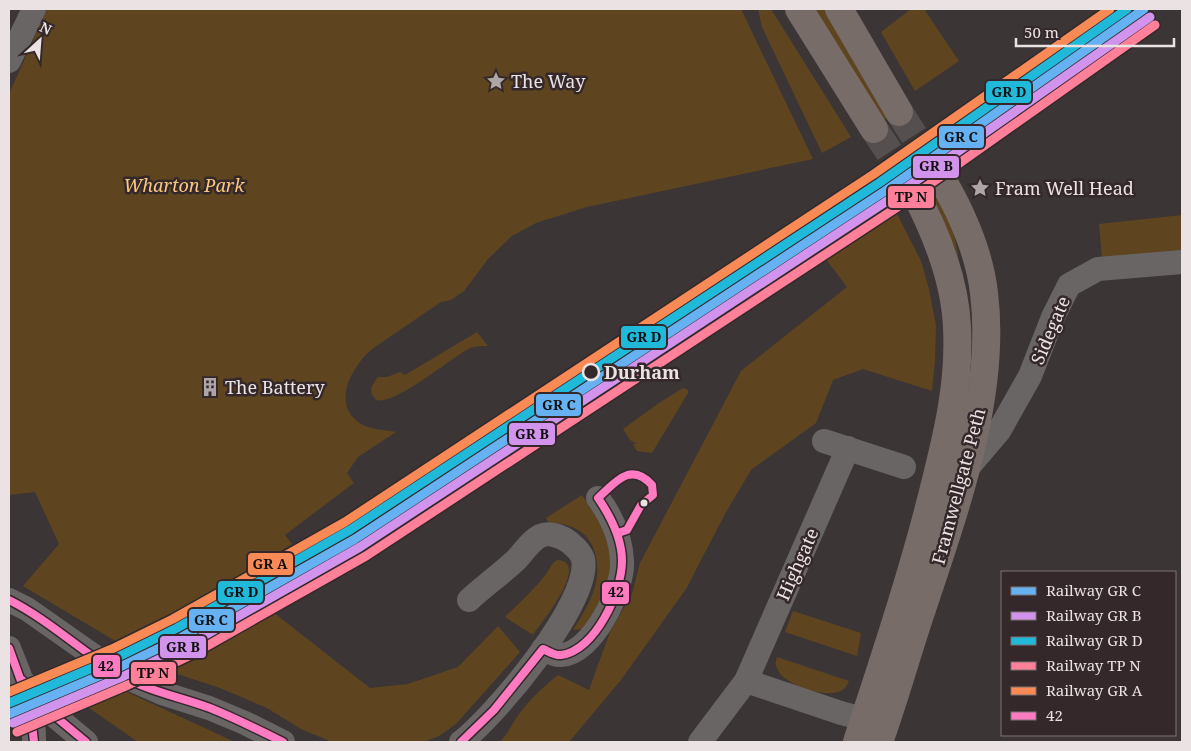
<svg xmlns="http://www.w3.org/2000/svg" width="1191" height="751" font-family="'Noto Serif',serif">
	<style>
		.green { fill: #5e451f }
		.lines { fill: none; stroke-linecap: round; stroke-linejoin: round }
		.trunk-tunnel { stroke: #554f50; stroke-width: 28; stroke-dasharray: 28 14; stroke-linecap: butt }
		.minor { stroke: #696565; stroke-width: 24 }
		.trunk { stroke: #786c68; stroke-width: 28 }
		.bus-1-casing { stroke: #34282a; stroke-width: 11 }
		.bus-1 { stroke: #fe7ac1; stroke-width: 8 }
		.rail-1-casing { stroke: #34282a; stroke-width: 12 }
		.rail-2-casing { stroke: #34282a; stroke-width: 12 }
		.rail-3-casing { stroke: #34282a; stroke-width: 12 }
		.rail-4-casing { stroke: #34282a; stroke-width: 12 }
		.rail-5-casing { stroke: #34282a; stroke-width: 12 }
		.rail-1 { stroke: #66b1f2; stroke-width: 9 }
		.rail-2 { stroke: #d193ec; stroke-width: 9 }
		.rail-3 { stroke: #20b9da; stroke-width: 9 }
		.rail-4 { stroke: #ff8098; stroke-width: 9 }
		.rail-5 { stroke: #f98a56; stroke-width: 9 }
		.stop-dot { fill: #34282a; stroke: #eae2e3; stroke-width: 2.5 }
		.bus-dot { fill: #eae2e3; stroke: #34282a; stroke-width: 2 }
		.labels { text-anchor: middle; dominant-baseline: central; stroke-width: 5; stroke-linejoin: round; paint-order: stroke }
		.poi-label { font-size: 18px; fill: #eae2e3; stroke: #34282a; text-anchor: start }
		.park-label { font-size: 18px; font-style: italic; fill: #fbc87f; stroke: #34282a }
		.street-label { font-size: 18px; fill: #eae2e3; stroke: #34282a }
		.stop-label { font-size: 18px; font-weight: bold; fill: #eae2e3; stroke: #34282a; text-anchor: start }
		.line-badge { stroke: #34282a; stroke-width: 2 }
		.pale-badge-label { font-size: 14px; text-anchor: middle; font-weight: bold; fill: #111 }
	</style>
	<rect width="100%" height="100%" fill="#3b3536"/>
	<g class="green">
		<path d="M47 9H741L813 159 587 207 536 223 512 236 488 259 464 291 451 300 441 302 372 349C350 368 329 409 365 426 375 430 386 430 396 432L358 457 347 473 354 483 285 535 292 544 170 619 117 642 23 586 59 544 35 492 9 495V94Z"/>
		<path d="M758 9H771L851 137 822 153 762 27Z"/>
		<path d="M813 9H827L826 13 892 114 884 120Z"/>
		<path d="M911 9H924L959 61 915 91 881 32Z"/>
		<path d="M931 179 952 225 959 259 939 209 925 183Z"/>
		<path d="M891 202 921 261 929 289 936 326 935 360 932 391 863 369 833 380 816 423 751 470 725 514 686 589 621 680 569 742H499C507 736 511 725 517 717 528 701 543 687 558 675L589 690 610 632 632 594 640 563 741 371 847 287 819 250Z"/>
		<path d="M1182 215V252L1102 258 1099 224Z"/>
		<path d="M477 332 488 346C481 346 475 346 468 349 450 359 394 406 376 400 368 391 371 386 378 377H387L400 372 405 375Z"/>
		<path d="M683 388 688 390V393L652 453 637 451 633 444H637L630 440 623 429 659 403Z"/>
		<path d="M582 495C590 507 601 519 606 531 619 568 603 600 583 629L573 630C590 603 605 579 593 547 585 528 567 524 548 522L546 518Z"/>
		<path d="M557 560C592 562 540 624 533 635L505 617C522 600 542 583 553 563Z"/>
		<path d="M263 600 273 612 370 688 408 684 458 667 498 626 520 652 456 724 439 736 424 742H332L301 729 267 708 220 688 141 662 184 644Z"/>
		<path d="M793 611 861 633 857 656 785 632Z"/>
		<path d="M777 657 849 681C848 683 846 687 845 688 831 702 779 685 776 665 775 663 776 660 777 657Z"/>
		<path d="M101 680 235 742H138L69 694Z"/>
	</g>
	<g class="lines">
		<g class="trunk-tunnel">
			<path d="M899 112 937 171"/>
			<path d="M874 129 912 187"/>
		</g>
		<g class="minor">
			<path d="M9 61 34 9"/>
			<path d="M824 441 904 467"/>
			<path d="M965 471 999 431 1030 376 1053 317 1069 285 1098 269 1182 262"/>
			<path d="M9 600 27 609 121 675 162 693 209 708 245 723 283 742"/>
			<path d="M9 648C21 679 35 709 34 742"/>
			<path d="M543 649C548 651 556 656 561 655 592 654 624 589 622 561 621 537 612 517 598 498"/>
			<path d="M746 681 841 713 883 724"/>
			<path d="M27 685 50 712 86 742"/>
			<path d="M461 742C494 717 592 601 583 559 581 552 574 546 569 542 561 536 549 532 540 536 529 542 524 552 516 560 501 574 484 586 469 600"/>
			<path d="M700 742 746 681 848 448"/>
		</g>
		<g class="trunk">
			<path d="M799 9 874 129"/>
			<path d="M839 9 899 112"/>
			<path d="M857 742C884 659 912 576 933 492 947 436 960 385 957 327 955 278 935 230 912 187"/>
			<path d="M879 742C895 698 907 653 922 609 954 512 997 396 984 293 979 250 959 207 937 171"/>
		</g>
		<g class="bus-1-casing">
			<g id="bus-1">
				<path d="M9 600C49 620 82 652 120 675 148 691 180 697 210 708 235 718 259 730 283 742"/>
				<path d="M9 648 30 706 34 742"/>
				<path d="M22 680 50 712 86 742"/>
				<path d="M461 742 494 710 543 649C548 651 555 656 561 655 595 651 622 592 622 561 622 538 611 517 598 498 615 483 630 461 652 485L653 495 641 505 627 530 618 533"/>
			</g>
		</g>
		<use href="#bus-1" class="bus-1"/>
		<g class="rail-1-casing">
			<path id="rail-1" d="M9 714 120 667 182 637 355 539 885 191 1144 9"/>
		</g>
		<g class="rail-2-casing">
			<path id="rail-2" d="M13 723 124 676 186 646 360 547 890 199 1150 17"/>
		</g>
		<g class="rail-3-casing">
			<path id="rail-3" d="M9 703 116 658 177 628 350 530 879 183 1127 9"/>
		</g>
		<g class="rail-4-casing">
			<path id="rail-4" d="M17 732 128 685 191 655 366 556 896 208 1155 25"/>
		</g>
		<g class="rail-5-casing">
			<path id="rail-5" d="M9 692 112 649 173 619 345 522 874 174 1110 9"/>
		</g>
		<use href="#rail-1" class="rail-1"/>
		<use href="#rail-2" class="rail-2"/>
		<use href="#rail-3" class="rail-3"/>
		<use href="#rail-4" class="rail-4"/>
		<use href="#rail-5" class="rail-5"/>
	</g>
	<defs>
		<g id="sight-bare" transform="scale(1.5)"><path d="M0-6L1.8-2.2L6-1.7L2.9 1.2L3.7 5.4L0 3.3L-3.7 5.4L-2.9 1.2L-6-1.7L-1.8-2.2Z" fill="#ada5a6" stroke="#34282a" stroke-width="2.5" paint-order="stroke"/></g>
		<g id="building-bare" transform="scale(1.5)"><path d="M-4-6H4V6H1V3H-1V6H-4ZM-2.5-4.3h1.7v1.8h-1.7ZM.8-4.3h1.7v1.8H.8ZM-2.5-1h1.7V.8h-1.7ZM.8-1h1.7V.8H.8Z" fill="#ada5a6" stroke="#34282a" stroke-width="2.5" paint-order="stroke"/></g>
	</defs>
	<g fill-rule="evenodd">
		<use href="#sight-bare" x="496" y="81"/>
		<use href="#sight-bare" x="980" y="188"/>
		<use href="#building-bare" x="210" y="387"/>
	</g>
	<circle class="stop-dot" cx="591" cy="372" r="8"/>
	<circle class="bus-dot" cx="644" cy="503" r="4.5"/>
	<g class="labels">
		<g class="poi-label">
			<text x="511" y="81">The Way</text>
			<text x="995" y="188">Fram Well Head</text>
			<text x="225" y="387">The Battery</text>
		</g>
		<g class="park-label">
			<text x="184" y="185">Wharton Park</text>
		</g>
		<g class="street-label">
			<text transform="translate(1050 330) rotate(-67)">Sidegate</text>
			<text transform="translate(958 486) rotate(-75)">Framwellgate Peth</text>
			<text transform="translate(797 564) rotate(-66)">Highgate</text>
		</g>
		<g class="stop-label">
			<text x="604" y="372">Durham</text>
		</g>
	</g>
	<g class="line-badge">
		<rect x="985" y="80" width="47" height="24" rx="5" fill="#20b9da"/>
		<rect x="938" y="125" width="47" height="24" rx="5" fill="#66b1f2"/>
		<rect x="912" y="155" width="48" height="24" rx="5" fill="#d193ec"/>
		<rect x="887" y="185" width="48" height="24" rx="5" fill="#ff8098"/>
		<rect x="620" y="325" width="47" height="24" rx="5" fill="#20b9da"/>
		<rect x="535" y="393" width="47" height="24" rx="5" fill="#66b1f2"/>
		<rect x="508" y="422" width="48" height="24" rx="5" fill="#d193ec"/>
		<rect x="247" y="552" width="47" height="24" rx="5" fill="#f98a56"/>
		<rect x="217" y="580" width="47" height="24" rx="5" fill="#20b9da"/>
		<rect x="601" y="581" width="29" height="24" rx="5" fill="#fe7ac1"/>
		<rect x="188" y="608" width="47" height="24" rx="5" fill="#66b1f2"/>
		<rect x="159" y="635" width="48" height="24" rx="5" fill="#d193ec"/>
		<rect x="92" y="654" width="29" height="24" rx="5" fill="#fe7ac1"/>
		<rect x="130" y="661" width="47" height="24" rx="5" fill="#ff8098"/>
	</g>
	<g class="pale-badge-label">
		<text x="1009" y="97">GR D</text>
		<text x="961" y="142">GR C</text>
		<text x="936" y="171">GR B</text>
		<text x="911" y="202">TP N</text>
		<text x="644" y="342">GR D</text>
		<text x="559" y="410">GR C</text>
		<text x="532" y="439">GR B</text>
		<text x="270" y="569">GR A</text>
		<text x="241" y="597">GR D</text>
		<text x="616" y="597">42</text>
		<text x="211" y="625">GR C</text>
		<text x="183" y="652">GR B</text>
		<text x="106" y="671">42</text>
		<text x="153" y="678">TP N</text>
	</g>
	<rect width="1191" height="751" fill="none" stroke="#eae2e3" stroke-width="20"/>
	<rect x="1001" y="571" width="175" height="165" fill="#34282a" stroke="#7d7274"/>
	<rect x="1011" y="587" width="25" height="8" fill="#66b1f2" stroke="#7d7274"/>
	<text x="1046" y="596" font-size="15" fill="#eae2e3">Railway GR C</text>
	<rect x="1011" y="612" width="25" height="8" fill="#d193ec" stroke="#7d7274"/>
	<text x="1046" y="621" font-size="15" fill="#eae2e3">Railway GR B</text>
	<rect x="1011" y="637" width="25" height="8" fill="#20b9da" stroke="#7d7274"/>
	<text x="1046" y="646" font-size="15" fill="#eae2e3">Railway GR D</text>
	<rect x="1011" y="662" width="25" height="8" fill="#ff8098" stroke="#7d7274"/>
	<text x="1046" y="671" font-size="15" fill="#eae2e3">Railway TP N</text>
	<rect x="1011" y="687" width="25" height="8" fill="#f98a56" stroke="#7d7274"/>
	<text x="1046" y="696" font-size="15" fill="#eae2e3">Railway GR A</text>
	<rect x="1011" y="712" width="25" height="8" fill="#fe7ac1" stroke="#7d7274"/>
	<text x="1046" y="721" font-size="15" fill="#eae2e3">42</text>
	<g transform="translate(40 40) rotate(26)" stroke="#34282a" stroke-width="4" paint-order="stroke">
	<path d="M0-4L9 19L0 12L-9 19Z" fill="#eae2e3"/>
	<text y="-8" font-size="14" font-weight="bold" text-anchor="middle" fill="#eae2e3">N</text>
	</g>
	<path d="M1016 38v8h158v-8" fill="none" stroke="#eae2e3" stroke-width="2.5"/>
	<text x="1024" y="38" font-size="15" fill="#eae2e3" stroke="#34282a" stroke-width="4" paint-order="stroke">50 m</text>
</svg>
